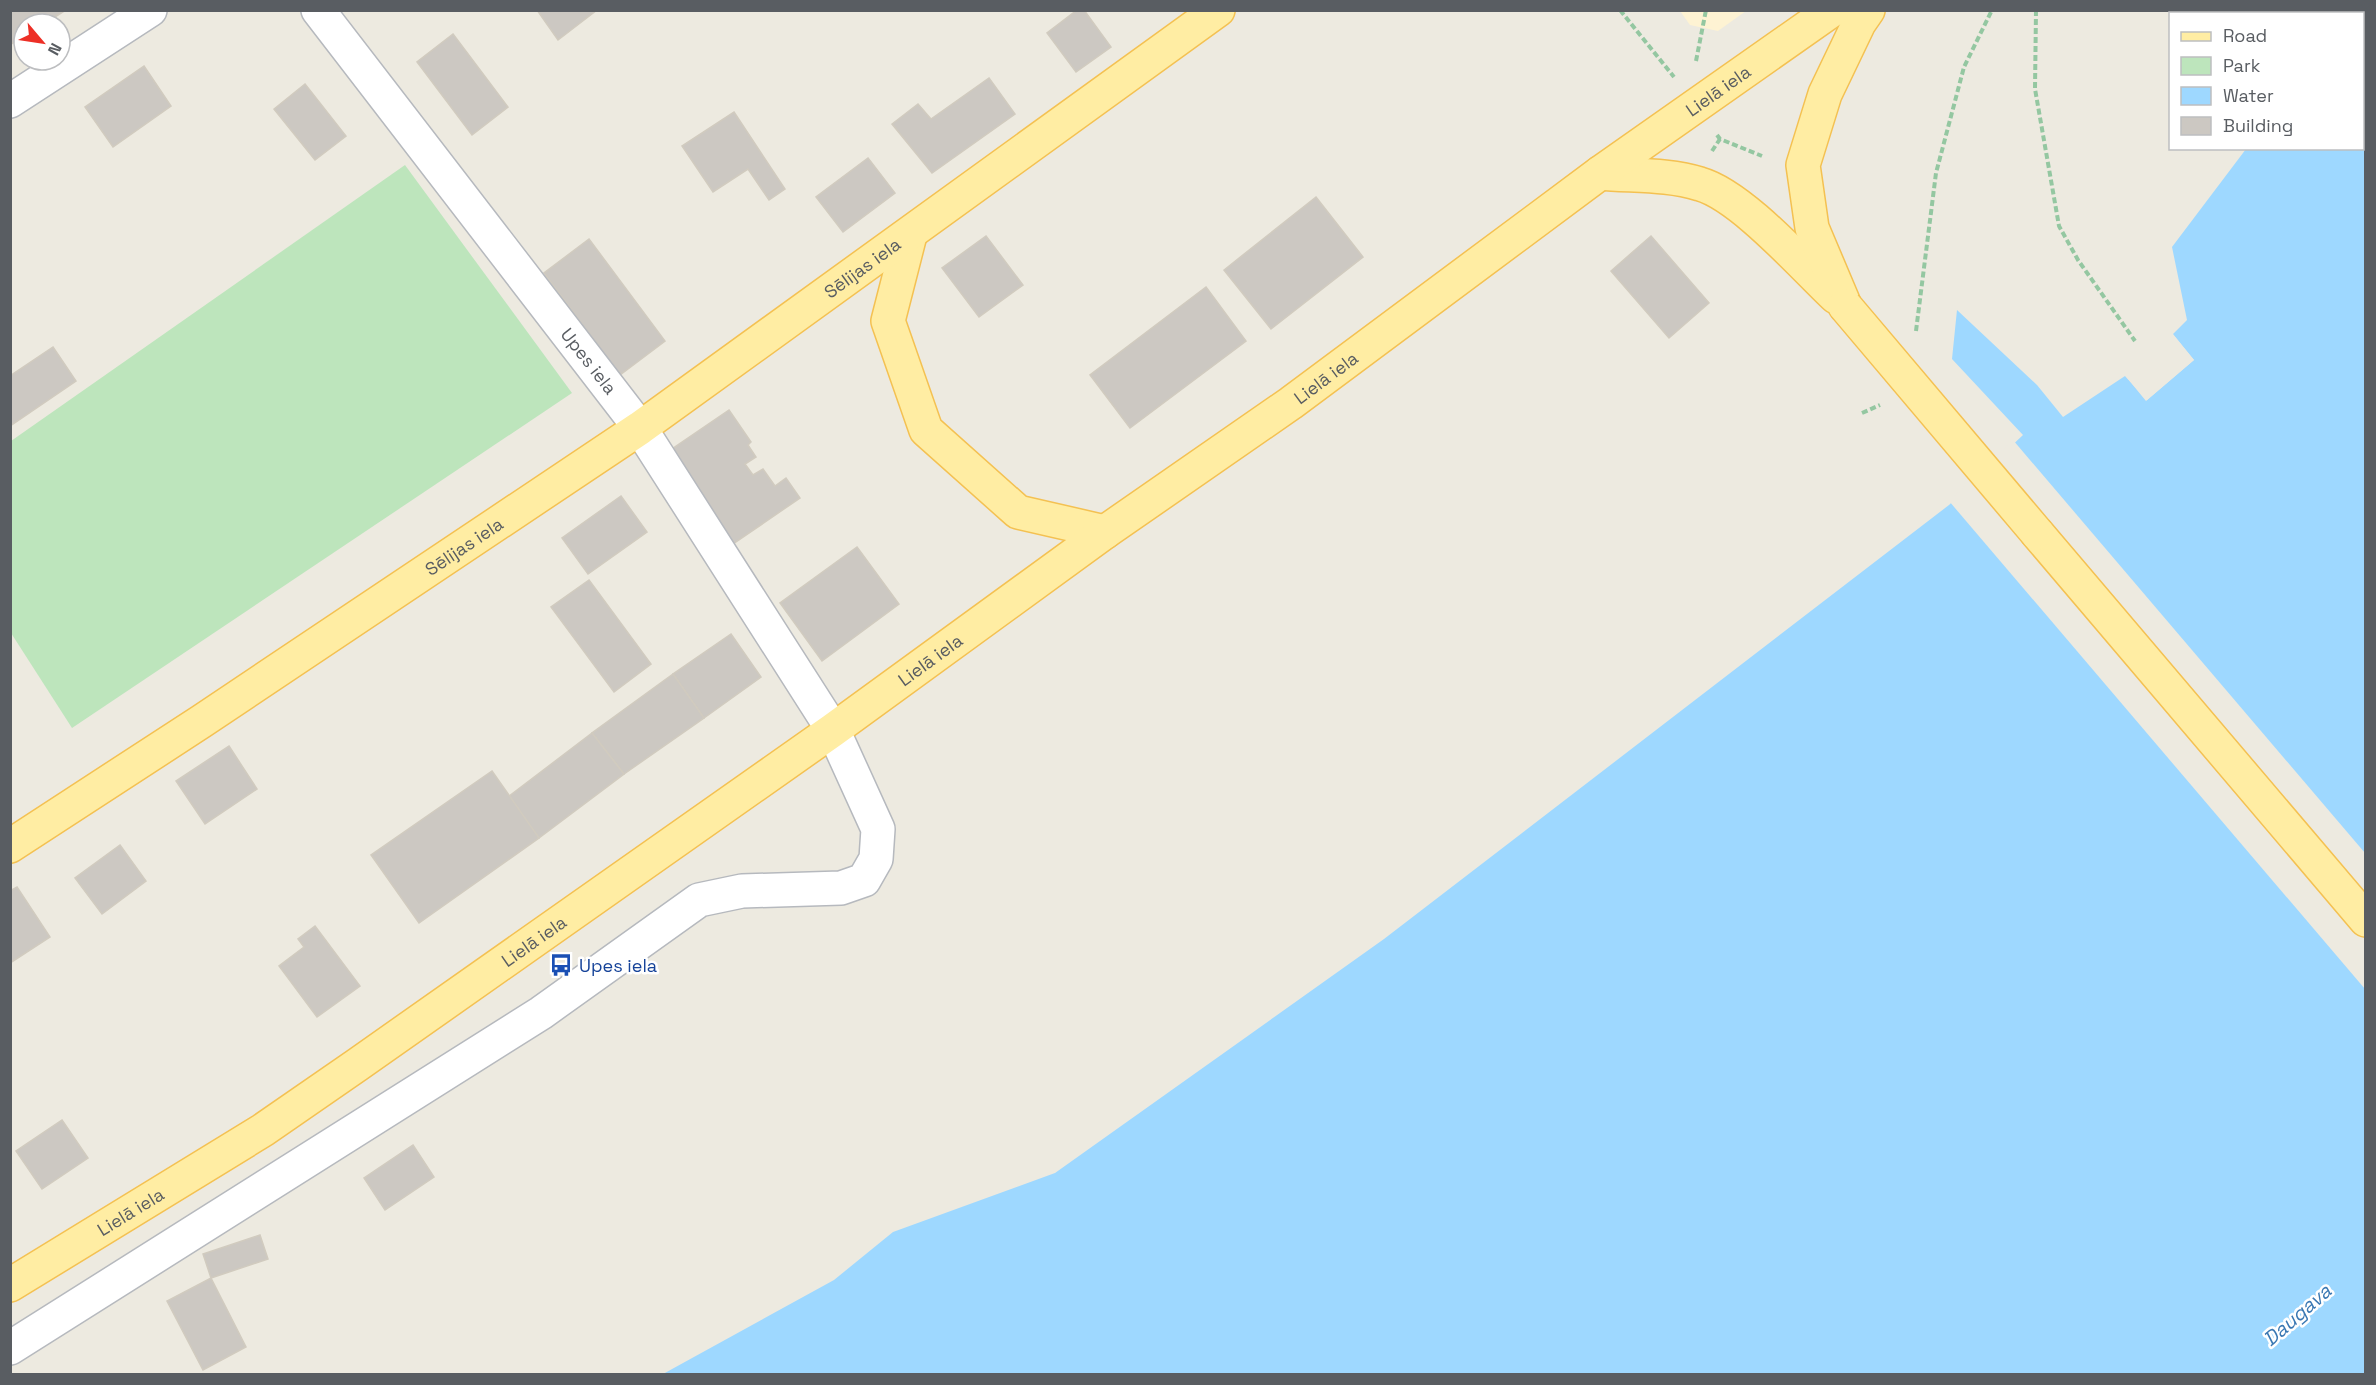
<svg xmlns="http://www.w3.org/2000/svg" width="2376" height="1385" font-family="'Space Grotesk',sans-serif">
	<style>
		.commercial { fill: #fef3d3 }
		.green { fill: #bde5bc }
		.water { fill: #9ed8ff }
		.pier { fill: #edeae0 }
		.building { fill: #ccc8c2; stroke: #d1cbbf; stroke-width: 1.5 }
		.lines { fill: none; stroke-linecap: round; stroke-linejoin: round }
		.minor-casing { stroke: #b6b9be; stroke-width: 36 }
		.primary-casing { stroke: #f4c152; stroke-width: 36 }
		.path { stroke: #94c7a1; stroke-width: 4; stroke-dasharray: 6 3; stroke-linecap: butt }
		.minor { stroke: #fff; stroke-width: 33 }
		.primary { stroke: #ffeda3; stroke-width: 33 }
		.primary-bridge-casing { stroke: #f4c152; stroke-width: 36; stroke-linecap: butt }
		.primary-bridge { stroke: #ffeda3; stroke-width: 33 }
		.labels { text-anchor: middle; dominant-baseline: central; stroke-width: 5; stroke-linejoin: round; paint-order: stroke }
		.street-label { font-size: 18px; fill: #595d62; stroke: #fff }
		.transit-label { font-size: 18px; fill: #164399; stroke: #fff; text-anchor: start }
		.water-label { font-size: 20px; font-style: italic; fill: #3a78b3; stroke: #fff }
	</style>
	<rect width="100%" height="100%" fill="#edeae0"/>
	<path class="commercial" d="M1680 11H1746L1718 31 1690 25Z"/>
	<path class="green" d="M405 165 572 393 72 728 11 633V441Z"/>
	<path class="water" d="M2360 11H2365V1374H663L834 1280 893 1232 1055 1173 1384 939 1949 505 2023 435 1952 359 1957 310 2037 385 2063 417 2125 376 2147 400 2194 360 2173 334 2187 320 2172 247 2246 149 2362 148V14L2358 13Z"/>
	<g class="pier">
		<path d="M2171 332 2194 360 2146 401 2123 373H2127L2147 396 2190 359 2170 336Z"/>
		<path d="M2013 440 2365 853V989L1949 501Z"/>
	</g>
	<g class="building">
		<path d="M10 10H66L44 24H24V36L10 45Z"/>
		<path d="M537 10H597L558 40Z"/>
		<path d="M1077 10H1084L1111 47 1076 72 1047 33Z"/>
		<path d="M453 34 508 107 472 135 417 62Z"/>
		<path d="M144 66 171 106 113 147 85 107Z"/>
		<path d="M989 78 1015 114 932 173 892 124 918 104 931 119Z"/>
		<path d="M305 84 346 136 315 160 274 109Z"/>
		<path d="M734 112 785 189 769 200 748 169 713 192 682 146Z"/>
		<path d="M868 158 895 193 843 232 816 197Z"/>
		<path d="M1316 197 1363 257 1271 329 1224 270Z"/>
		<path d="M986 236 1023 285 979 317 942 268Z"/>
		<path d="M1651 236 1709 303 1669 338 1611 271Z"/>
		<path d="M589 239 665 341 620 375 544 273Z"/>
		<path d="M1206 287 1246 341 1130 428 1090 375Z"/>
		<path d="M53 347 76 381 10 426V376Z"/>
		<path d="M729 410 751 442 748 445 756 457 745 464 753 475 763 469 775 486 786 478 800 498 733 544 669 451Z"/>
		<path d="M621 496 647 532 588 574 562 538Z"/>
		<path d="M857 547 899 604 822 661 780 603Z"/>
		<path d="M589 580 651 664 614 692 551 607Z"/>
		<path d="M731 634 761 677 704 718 673 674Z"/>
		<path d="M673 674 704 718 624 774 592 733Z"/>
		<path d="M592 733 624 774 539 838 508 797Z"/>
		<path d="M229 746 257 789 205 824 176 781Z"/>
		<path d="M492 771 539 838 419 923 371 855Z"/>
		<path d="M120 845 146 881 102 914 75 878Z"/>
		<path d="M17 887 50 937 10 963V891Z"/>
		<path d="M315 926 360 986 317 1017 279 966 304 947 298 939Z"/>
		<path d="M62 1120 88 1158 42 1189 16 1151Z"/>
		<path d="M413 1145 434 1177 385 1210 364 1178Z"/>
		<path d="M260 1235 268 1259 211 1278 203 1254Z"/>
		<path d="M211 1278 246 1347 203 1370 167 1301Z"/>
	</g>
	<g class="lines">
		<g class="minor-casing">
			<g id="minor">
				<path d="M10 101 150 10"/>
				<path d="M10 1348 541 1013 699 900 742 891 841 888 864 880 876 859 878 829 833 730 640 428 318 10"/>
			</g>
		</g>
		<g class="primary-casing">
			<g id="primary">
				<path d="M1600 173C1632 176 1668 174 1700 184 1742 196 1803 266 1836 297"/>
				<path d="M910 235 888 321 926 430 1018 512 1105 532"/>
				<path d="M1845 306 1812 228 1803 165 1825 94 1859 23 1868 10"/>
				<path d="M2037 533 2366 920"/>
				<path id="s1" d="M10 846 202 721 640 428 1218 10"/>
				<path id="s2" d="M10 1285 263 1130 357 1065 833 730 1105 532 1291 403 1600 173 1832 10"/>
			</g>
		</g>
		<g class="path">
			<path d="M1620 10 1674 77"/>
			<path d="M2036 10 2035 89 2059 226 2078 260 2135 341"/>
			<path d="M1696 61 1706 10"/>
			<path d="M1717 135 1720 139 1762 156"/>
			<path d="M1712 151 1720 139"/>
			<path d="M1916 331 1936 173 1964 67 1992 10"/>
			<path d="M1862 413 1880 405"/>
		</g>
		<use href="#minor" class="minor"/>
		<use href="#primary" class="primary"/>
		<g class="primary-bridge-casing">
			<path id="primary-bridge" d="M1845 306 2037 533"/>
		</g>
		<use href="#primary-bridge" class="primary-bridge"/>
	</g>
	<defs>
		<g id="bus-bare" transform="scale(1.8)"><path d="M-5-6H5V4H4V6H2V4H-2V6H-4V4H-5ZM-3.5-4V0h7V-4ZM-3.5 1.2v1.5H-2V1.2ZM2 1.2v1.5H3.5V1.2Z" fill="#1a4fb4" stroke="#fff" stroke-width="2.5" paint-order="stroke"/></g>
	</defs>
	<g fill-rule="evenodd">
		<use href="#bus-bare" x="561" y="965"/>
	</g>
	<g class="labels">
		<g class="street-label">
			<text stroke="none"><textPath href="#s2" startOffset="2085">Lielā iela</textPath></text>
			<text stroke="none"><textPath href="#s1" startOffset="1030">Sēlijas iela</textPath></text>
			<text transform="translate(589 361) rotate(52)">Upes iela</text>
			<text stroke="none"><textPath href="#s2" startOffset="1599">Lielā iela</textPath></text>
			<text stroke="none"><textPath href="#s1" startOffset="544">Sēlijas iela</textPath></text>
			<text stroke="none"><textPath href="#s2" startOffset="1113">Lielā iela</textPath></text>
			<text stroke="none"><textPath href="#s2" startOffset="627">Lielā iela</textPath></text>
			<text stroke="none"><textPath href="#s2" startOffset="141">Lielā iela</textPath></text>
		</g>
		<g class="transit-label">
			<text x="579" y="965">Upes iela</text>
		</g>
		<g class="water-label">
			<text transform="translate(2297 1315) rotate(-41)">Daugava</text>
		</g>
	</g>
	<rect width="2376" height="1385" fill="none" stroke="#595d62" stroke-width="24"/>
	<rect x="2169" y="12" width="195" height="138" fill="#ffffff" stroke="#bdbec0" stroke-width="1.5"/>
	<rect x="2181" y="32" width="30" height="9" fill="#ffeda3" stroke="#bdbec0" stroke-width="1.5"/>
	<text x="2223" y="42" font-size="18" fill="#595d62">Road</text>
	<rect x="2181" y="57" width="30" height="18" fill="#bde5bc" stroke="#bdbec0" stroke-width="1.5"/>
	<text x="2223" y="72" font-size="18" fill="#595d62">Park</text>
	<rect x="2181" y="87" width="30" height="18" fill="#9ed8ff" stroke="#bdbec0" stroke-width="1.5"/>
	<text x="2223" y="102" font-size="18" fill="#595d62">Water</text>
	<rect x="2181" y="117" width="30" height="18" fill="#ccc8c2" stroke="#bdbec0" stroke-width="1.5"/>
	<text x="2223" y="132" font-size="18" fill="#595d62">Building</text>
	<g transform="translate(42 42) rotate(119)"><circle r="28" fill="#ffffff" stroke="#bdbec0" stroke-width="1.5"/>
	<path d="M0-4.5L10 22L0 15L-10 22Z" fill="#ed2f26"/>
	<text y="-9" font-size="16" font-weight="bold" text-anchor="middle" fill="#595d62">N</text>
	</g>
</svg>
